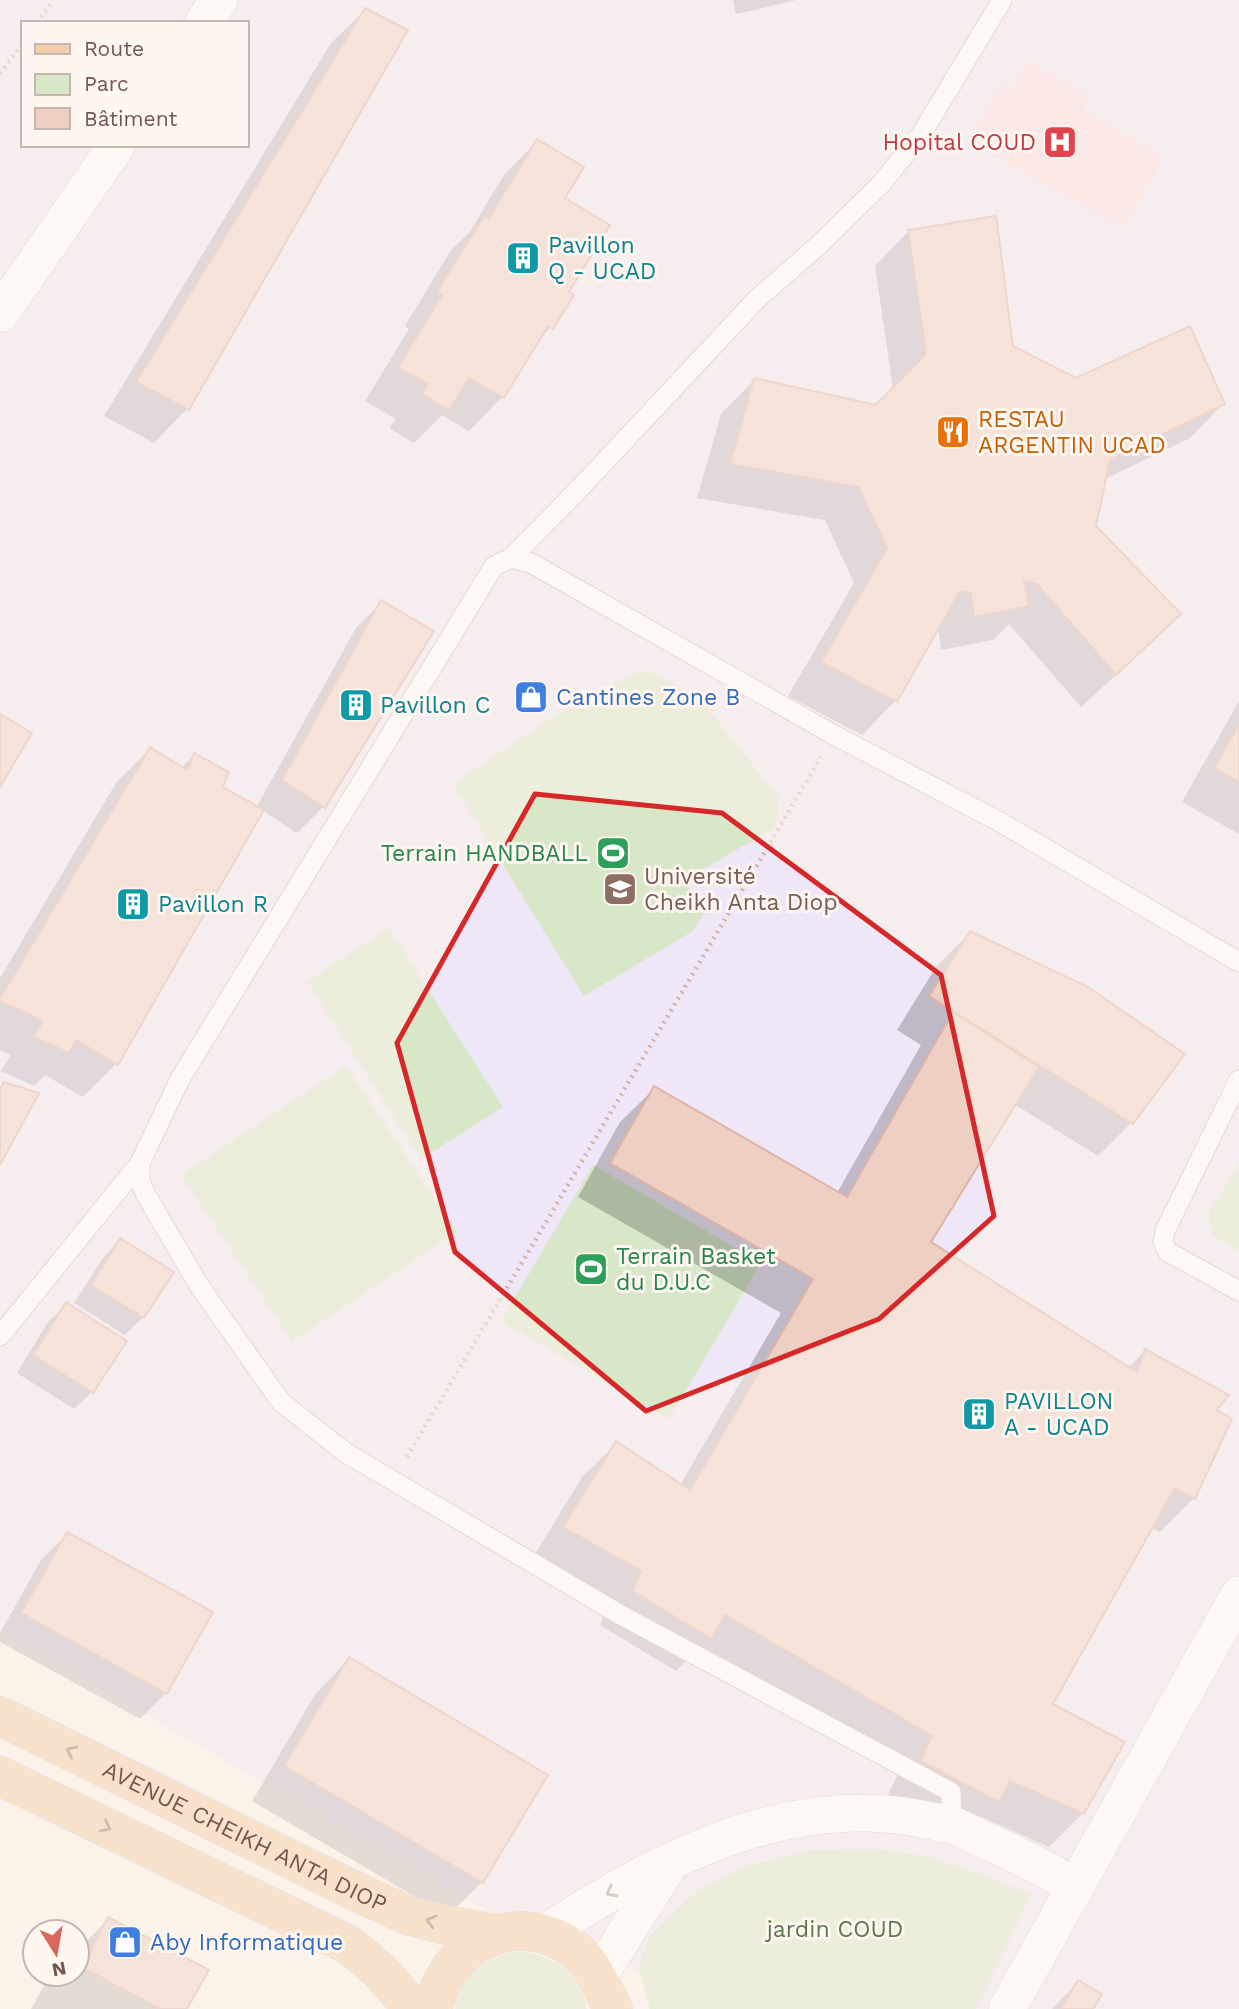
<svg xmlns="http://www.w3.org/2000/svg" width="1239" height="2009" font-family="'Work Sans',sans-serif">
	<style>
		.education { fill: #efe6f7; fill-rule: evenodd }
		.medical { fill: #f8dee4 }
		.green { fill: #d9e7c9 }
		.shadow { fill: #0003 }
		.building { fill: #eecfc4; stroke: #dfb4a6; stroke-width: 2 }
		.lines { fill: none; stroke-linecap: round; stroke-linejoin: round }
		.service-casing { stroke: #cebbb3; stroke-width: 21 }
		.minor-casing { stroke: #cebbb3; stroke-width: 38 }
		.primary-casing { stroke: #d8d0ce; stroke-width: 40 }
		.path { stroke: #d3b2a7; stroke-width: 4.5; stroke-dasharray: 2 5; stroke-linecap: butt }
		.service { stroke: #fff; stroke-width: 19 }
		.minor { stroke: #fff; stroke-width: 37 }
		.primary { stroke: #f3cea9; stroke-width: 38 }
		.oneway { stroke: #997b6a }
		.oneway2 { stroke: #ab9a95 }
		.marked { fill: none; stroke: #d62828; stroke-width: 5; stroke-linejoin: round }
		.labels { text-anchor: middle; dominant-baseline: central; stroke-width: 6; stroke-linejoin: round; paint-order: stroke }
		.health-label { font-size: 23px; fill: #be3a42; stroke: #fef6f0; text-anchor: end }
		.culture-label { font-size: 23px; fill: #0d838f; stroke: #fef6f0; text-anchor: start }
		.food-label { font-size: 23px; fill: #c56008; stroke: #fef6f0; text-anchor: start }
		.shop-label { font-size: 23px; fill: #366cbe; stroke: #fef6f0; text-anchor: start }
		.leisure-label { font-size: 23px; fill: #27864d; stroke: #fef6f0; text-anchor: end }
		.education-label { font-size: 23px; fill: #785e54; stroke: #fef6f0; text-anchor: start }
		.street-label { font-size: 23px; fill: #73574f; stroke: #fef6f0 }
		.park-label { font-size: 23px; fill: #5d7848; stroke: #fef6f0 }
	</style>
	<rect width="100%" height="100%" fill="#fbf2ea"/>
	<path class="education" d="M0 0H1239V2009H650L639 1970 484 1909 0 1632ZM23 23H247V145H23Z"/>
	<path class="medical" d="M1028 61 1090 96 1083 110 1165 157 1123 229 977 147 983 138 972 132 1001 82 1012 88Z"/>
	<g class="green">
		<path d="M646 670 697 696 779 798 776 827 684 880 705 912 693 931 584 996 453 784 570 706Z"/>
		<path d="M389 929 503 1107 421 1159 307 981Z"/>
		<path d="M346 1066 457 1232 292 1341 181 1175Z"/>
		<path d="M1239 1164V1251L1213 1235 1209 1213Z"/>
		<path d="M593 1165 761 1263 669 1419 501 1321Z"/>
		<path d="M877 1849 929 1857 986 1876 1031 1895 975 2009H650L639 1970 648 1937 695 1893 748 1866 813 1850Z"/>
		<path d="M517 1952C553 1952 580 1974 587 2009H455C461 1975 485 1957 517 1952Z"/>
	</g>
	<g class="shadow">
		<path d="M733 0H796L736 14Z"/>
		<path d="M365 10 405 31 187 409 154 443 104 416 331 43Z"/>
		<path d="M537 141 563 198 566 292 551 327 535 344 502 397 469 431 442 415 414 443 389 428 396 419 365 401 409 329 405 326 451 250 469 233 504 175Z"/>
		<path d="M908 232 1012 347 1076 380 1223 404 1190 438 1105 479 1094 526 1145 648 1081 707 1009 624 993 640 941 650 938 627 895 701 862 735 788 696 854 583 825 520 697 498 721 414 754 380 876 406 893 389 875 266Z"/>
		<path d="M382 602 432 631 323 807 297 833 262 810 117 1063 83 1097 45 1075 34 1086 1 1071 11 1055 0 1050V978L116 783 150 749 181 768 194 755 221 787 256 808 356 628Z"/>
		<path d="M1239 701V834L1182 802Z"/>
		<path d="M970 933 1131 1123 1098 1156 1014 1104 929 1243 1128 1368 1145 1351 1215 1410 1194 1498 1160 1532 1151 1527 1050 1705 1083 1813 1049 1847 982 1817 964 1835 888 1795 900 1770 696 1651 676 1671 600 1625 608 1605 531 1561 582 1477 616 1444 680 1485 781 1313 578 1197 620 1122 654 1089 837 1193 921 1045 897 1030 936 967Z"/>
		<path d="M120 1240 143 1317 125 1335 74 1303 103 1258Z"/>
		<path d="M66 1305 92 1392 74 1409 17 1373 48 1322Z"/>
		<path d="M67 1534 166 1693 140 1719 0 1642V1633L41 1560Z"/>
		<path d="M349 1659 546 1775 482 1882 448 1916 252 1801 316 1693Z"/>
		<path d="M109 1919 185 2009H31L46 1982 53 1974H77V1950Z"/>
		<path d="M1078 1982 1091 2009H1052Z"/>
	</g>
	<g class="building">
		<path d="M365 8 408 30 189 410 136 382Z"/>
		<path d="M537 139 584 167 565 198 610 225 569 292 574 295 553 329 548 326 504 398 469 378 449 410 422 394 428 384 398 367 442 295 437 292 484 215 489 218Z"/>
		<path d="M996 216 1013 346 1076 378 1190 326 1225 404 1110 460 1096 526 1181 614 1116 675 1037 584 1024 581 1029 606 974 617 971 593 960 591 897 702 821 662 887 548 858 487 730 464 754 378 876 405 926 354 908 230Z"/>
		<path d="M381 600 434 631 325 808 282 780Z"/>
		<path d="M0 714 32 733 0 787Z"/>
		<path d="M1239 724V782L1214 768Z"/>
		<path d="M150 747 187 770 194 753 229 772 223 787 264 810 118 1065 76 1040 69 1053 33 1037 43 1021 0 1001V998Z"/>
		<path d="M970 931 1088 987 1185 1054 1133 1124 929 996Z"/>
		<path d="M953 1012 1039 1067 931 1242 1137 1372 1145 1349 1229 1395 1217 1410 1232 1419 1195 1499 1175 1488 1053 1704 1125 1742 1084 1814 1010 1781 999 1802 921 1761 932 1736 725 1615 711 1639 633 1591 641 1571 563 1527 616 1441 690 1490 813 1279 610 1163 654 1086 847 1197Z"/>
		<path d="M4 1082 39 1093 0 1165V1089Z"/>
		<path d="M120 1238 174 1272 144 1318 91 1285Z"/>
		<path d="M66 1302 127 1341 93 1393 33 1355Z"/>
		<path d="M67 1532 213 1612 167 1694 21 1613Z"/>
		<path d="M349 1657 548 1775 483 1883 284 1766Z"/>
		<path d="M108 1917 209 1970 187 2009H160L81 1967Z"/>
		<path d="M1078 1980 1102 1994 1093 2009H1060Z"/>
	</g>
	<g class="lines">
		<g class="service-casing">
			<g id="service">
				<path d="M511 558 579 489 757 299 820 244 882 183 922 133 1002 0"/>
				<path d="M1239 1080 1165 1231 1163 1242 1168 1252 1239 1291"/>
				<path d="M0 1336 140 1163"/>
				<path d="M952 1825 951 1792 619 1614 346 1453 281 1402 200 1287 146 1195 140 1181V1163L180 1079 494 566 511 558 531 563 834 735 1000 822 1239 962"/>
			</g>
		</g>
		<g class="minor-casing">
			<g id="minor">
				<path d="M203 23 219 0"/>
				<path d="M0 314 117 145"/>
				<path d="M544 1934C652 1862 787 1792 921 1819 931 1821 942 1822 952 1825 965 1830 978 1837 991 1843 1020 1856 1048 1870 1076 1887"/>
				<path d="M598 1977 670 1863"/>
				<path d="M1007 2009 1239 1595"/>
			</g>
		</g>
		<g class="primary-casing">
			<g id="primary">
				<path id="s1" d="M0 1716 361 1894 410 1916 445 1925 498 1934"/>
				<path d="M0 1776 349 1945 379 1970 414 2009"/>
				<path d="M433 2009C446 1942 519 1906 576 1951 595 1966 602 1989 613 2009"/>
			</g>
		</g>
		<g class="path">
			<path d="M37 23 53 0"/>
			<path d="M0 74 23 43"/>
			<path d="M407 1457 821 757"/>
		</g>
		<use href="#service" class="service"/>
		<use href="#minor" class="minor"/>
		<use href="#primary" class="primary"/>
	</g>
	<defs><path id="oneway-chevron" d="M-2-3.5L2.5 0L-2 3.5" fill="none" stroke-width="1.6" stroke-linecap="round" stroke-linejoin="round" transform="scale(1.75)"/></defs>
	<g class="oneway">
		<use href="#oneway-chevron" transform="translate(71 1751) rotate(-154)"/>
		<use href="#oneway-chevron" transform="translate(106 1827) rotate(26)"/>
		<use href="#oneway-chevron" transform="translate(431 1921) rotate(-165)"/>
	</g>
	<use class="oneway2" href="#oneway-chevron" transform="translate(611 1892) rotate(152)"/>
	<path d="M0 0H1239V2009H0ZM535 794 722 813 941 975 994 1216 879 1319 646 1411 455 1252 397 1043Z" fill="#fbf2ea" fill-opacity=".55" fill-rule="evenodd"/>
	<path class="marked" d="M535 794 722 813 941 975 994 1216 879 1319 646 1411 455 1252 397 1043Z"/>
	<defs>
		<g id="hospital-square" transform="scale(1.75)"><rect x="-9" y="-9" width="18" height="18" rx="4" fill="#e0444e" stroke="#fef6f0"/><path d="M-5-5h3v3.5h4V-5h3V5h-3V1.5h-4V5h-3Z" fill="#fff"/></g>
		<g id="building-square" transform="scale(1.75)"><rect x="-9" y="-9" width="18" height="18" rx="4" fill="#0f9aa8" stroke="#fef6f0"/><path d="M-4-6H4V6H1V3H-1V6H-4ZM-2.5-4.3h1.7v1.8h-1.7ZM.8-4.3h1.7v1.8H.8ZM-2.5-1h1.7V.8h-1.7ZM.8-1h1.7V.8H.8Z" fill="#fff"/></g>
		<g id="restaurant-square" transform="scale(1.75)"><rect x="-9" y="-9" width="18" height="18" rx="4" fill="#e8710a" stroke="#fef6f0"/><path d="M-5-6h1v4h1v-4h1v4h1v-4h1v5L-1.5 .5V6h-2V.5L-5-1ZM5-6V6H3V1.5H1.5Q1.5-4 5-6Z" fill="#fff"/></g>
		<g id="shop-square" transform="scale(1.75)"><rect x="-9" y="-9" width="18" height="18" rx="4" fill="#3f7fe0" stroke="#fef6f0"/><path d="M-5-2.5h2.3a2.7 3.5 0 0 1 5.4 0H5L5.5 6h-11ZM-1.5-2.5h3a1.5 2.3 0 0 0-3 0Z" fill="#fff"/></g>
		<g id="stadium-square" transform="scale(1.75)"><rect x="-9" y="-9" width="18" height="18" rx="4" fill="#2e9e5b" stroke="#fef6f0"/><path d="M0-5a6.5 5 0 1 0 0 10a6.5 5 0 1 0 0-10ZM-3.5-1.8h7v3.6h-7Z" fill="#fff"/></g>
		<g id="university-square" transform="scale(1.75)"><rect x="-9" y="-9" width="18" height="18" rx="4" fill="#8d6e63" stroke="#fef6f0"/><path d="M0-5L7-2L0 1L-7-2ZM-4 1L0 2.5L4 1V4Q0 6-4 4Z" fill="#fff"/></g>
	</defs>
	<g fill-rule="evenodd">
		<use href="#hospital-square" x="1060" y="142"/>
		<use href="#building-square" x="523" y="258"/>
		<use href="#restaurant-square" x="953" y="432"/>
		<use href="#shop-square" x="531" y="697"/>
		<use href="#building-square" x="356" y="705"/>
		<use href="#stadium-square" x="613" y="853"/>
		<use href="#university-square" x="620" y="889"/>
		<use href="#building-square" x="133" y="904"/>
		<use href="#stadium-square" x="591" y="1269"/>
		<use href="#building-square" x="979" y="1414"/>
		<use href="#shop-square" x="125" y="1942"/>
	</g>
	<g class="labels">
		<g class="health-label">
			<text x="1036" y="142">Hopital COUD</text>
		</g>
		<g class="culture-label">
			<text x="548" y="245">Pavillon<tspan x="548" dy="26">Q - UCAD</tspan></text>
			<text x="380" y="705">Pavillon C</text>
			<text x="158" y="904">Pavillon R</text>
			<text x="1004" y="1401">PAVILLON<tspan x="1004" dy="26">A - UCAD</tspan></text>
		</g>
		<g class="food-label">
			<text x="978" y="419">RESTAU<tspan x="978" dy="26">ARGENTIN UCAD</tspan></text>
		</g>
		<g class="shop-label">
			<text x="556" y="697">Cantines Zone B</text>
			<text x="150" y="1942">Aby Informatique</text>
		</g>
		<g class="leisure-label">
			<text x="588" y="853">Terrain HANDBALL</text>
			<text x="616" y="1256" text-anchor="start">Terrain Basket<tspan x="616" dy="26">du D.U.C</tspan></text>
		</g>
		<g class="education-label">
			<text x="644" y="876">Université<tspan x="644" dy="26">Cheikh Anta Diop</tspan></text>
		</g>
		<g class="street-label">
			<text stroke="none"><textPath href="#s1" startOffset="273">AVENUE CHEIKH ANTA DIOP</textPath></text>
		</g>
		<g class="park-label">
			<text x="835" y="1929">jardin COUD</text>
		</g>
	</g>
	<rect x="21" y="21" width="228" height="126" fill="#fef6f0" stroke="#c6b6b0" stroke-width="2"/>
	<rect x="35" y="44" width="35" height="10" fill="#f3cea9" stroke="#c6b6b0" stroke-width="2"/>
	<text x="84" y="56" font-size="21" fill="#73574f">Route</text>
	<rect x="35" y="74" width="35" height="21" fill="#d9e7c9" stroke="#c6b6b0" stroke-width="2"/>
	<text x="84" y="91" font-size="21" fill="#73574f">Parc</text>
	<rect x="35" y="108" width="35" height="21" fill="#eecfc4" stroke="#c6b6b0" stroke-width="2"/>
	<text x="84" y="126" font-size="21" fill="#73574f">Bâtiment</text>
	<g transform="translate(56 1953) rotate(169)"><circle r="33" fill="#fef6f0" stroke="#c6b6b0" stroke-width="2"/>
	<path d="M0-5L12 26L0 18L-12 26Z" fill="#d9675b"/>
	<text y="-10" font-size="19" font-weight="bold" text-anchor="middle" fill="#73574f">N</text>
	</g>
</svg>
